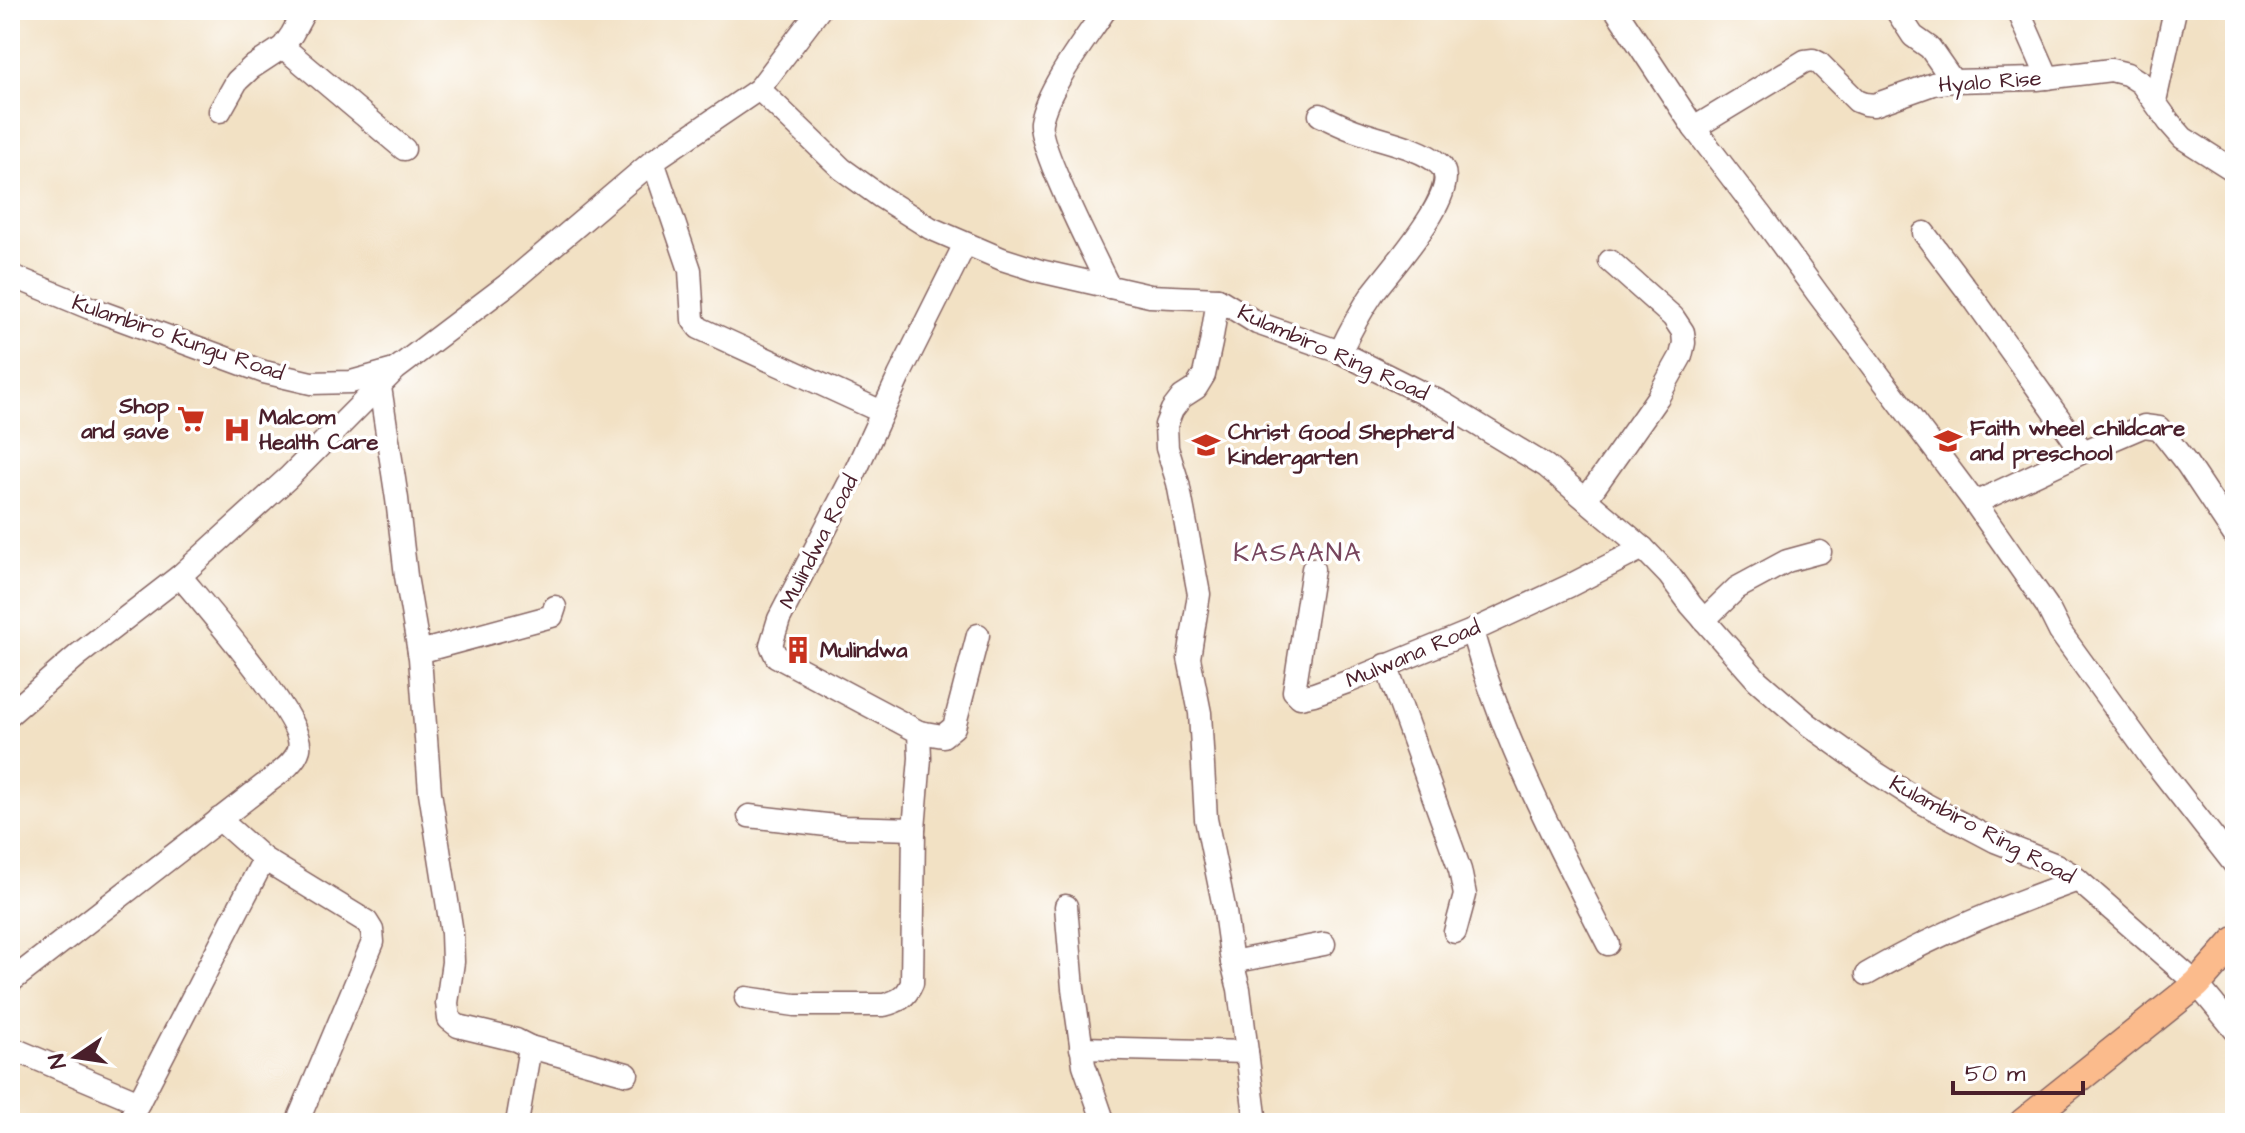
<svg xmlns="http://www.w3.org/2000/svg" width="2245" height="1133" font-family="'Architects Daughter',sans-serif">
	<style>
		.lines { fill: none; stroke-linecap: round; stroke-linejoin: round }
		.minor-casing { stroke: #856361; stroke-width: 25 }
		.major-casing { stroke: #856361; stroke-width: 31 }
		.minor { stroke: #fff; stroke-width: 22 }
		.major { stroke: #fbbb8c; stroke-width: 28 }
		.labels { text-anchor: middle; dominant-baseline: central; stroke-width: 7; stroke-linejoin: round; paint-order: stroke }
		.street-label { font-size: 22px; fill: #4a1f2b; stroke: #fff }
		.poi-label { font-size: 22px; font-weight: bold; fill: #4a1f2b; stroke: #fff; text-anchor: start }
		.quarter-label { font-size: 26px; letter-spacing: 2px; fill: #78465e; stroke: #fff }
	</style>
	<rect width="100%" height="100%" fill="#fff"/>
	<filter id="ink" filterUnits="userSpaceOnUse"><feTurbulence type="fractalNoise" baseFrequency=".0125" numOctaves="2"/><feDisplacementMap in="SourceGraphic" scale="16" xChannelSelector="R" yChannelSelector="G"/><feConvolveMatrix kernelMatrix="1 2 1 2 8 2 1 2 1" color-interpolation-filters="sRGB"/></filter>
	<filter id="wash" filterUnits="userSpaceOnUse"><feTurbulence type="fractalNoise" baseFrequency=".006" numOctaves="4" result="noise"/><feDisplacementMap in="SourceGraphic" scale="32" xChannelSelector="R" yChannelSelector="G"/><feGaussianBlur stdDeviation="1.8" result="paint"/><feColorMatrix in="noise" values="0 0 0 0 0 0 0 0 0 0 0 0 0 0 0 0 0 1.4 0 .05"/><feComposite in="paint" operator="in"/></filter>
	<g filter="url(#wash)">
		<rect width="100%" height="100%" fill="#f2e1c4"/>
	</g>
	<g filter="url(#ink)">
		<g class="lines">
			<g class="minor-casing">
				<g id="minor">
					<path d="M1105 10C1085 40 1048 87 1041 122 1037 145 1096 260 1109 287"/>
					<path d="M1616 10 1694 128 1762 217 1818 294 1975 503 2047 606 2060 632 2152 759 2235 865"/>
					<path d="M1896 10 1913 36 1930 48 1953 81"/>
					<path d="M2018 10 2048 78"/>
					<path d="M283 47 404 149"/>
					<path d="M759 89 842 169 881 197 930 228 1002 259 1040 271 1150 296 1218 299 1257 323 1340 352 1444 404 1546 466 1643 548 1669 575 1691 605 1757 680 1809 725 1876 773 1923 803 1995 841 2056 865 2071 874 2197 984 2235 1030"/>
					<path d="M2155 101 2175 10"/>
					<path d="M220 111 237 81 251 68 283 47 292 34 305 10"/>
					<path d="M1320 115C1333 121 1346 128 1359 132 1383 141 1420 147 1439 164 1467 187 1388 272 1373 293 1360 312 1350 331 1340 352"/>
					<path d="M1694 128 1805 61 1813 60 1819 63 1857 101 1865 104 1874 105 1933 84 1953 81 2037 79 2111 70 2127 74 2141 83 2169 122 2183 138 2235 171"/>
					<path d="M653 161 690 270 693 320 699 328 882 412"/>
					<path d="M1924 233 1976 302 2083 452"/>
					<path d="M10 275 90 308 264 372 311 383 351 382 394 370"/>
					<path d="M1218 299 1211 343 1204 375 1196 388 1182 397 1172 410 1166 425 1167 448 1178 483 1199 594 1189 658 1200 713 1206 819 1225 912 1232 962 1239 989 1256 1123"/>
					<path d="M380 387 397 499 406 576 420 658 430 792 452 933 453 962 447 1003 449 1019 458 1026 516 1040 530 1047 517 1123"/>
					<path d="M1587 498 1658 397 1681 356 1684 343 1683 332 1673 317 1610 261"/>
					<path d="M1975 503 2083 452 2144 426 2159 428 2187 464 2235 536"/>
					<path d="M1313 569 1294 691 1300 697 1314 694 1350 681 1472 631 1569 586 1643 548"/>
					<path d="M1704 620 1737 588 1787 561 1820 552"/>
					<path d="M1472 631C1503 741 1556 843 1608 944"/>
					<path d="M419 652 552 616 555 607"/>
					<path d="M1386 665 1460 870 1465 895 1455 932"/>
					<path d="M10 714 78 655 180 576 288 478 396 369 507 285 653 161 759 89 819 10"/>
					<path d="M919 732 943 736 954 727 978 635"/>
					<path d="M749 816 844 827 914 829"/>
					<path d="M219 819 264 859 367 922 372 930 373 942 297 1123"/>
					<path d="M1066 906 1073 988 1084 1065 1104 1123"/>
					<path d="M1232 962 1324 944"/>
					<path d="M1867 974C1934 935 2005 906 2078 880"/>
					<path d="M10 982 264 785C275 776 295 764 299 749 306 721 202 603 180 576"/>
					<path d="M746 998 795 1005H884C898 1001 906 998 912 983L914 829 920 758 919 732 776 656 771 645 779 619 855 472 899 376 965 244"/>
					<path d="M530 1047 627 1074"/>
					<path d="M1081 1048 1247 1052"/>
					<path d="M16 1050 139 1102"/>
					<path d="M128 1123 264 859"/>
				</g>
			</g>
			<g class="major-casing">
				<path id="major" d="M2023 1123 2197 984 2235 941"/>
			</g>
			<use href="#minor" class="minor"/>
			<use href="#major" class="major"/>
		</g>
	</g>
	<defs>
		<g id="supermarket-bare" transform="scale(2.16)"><path d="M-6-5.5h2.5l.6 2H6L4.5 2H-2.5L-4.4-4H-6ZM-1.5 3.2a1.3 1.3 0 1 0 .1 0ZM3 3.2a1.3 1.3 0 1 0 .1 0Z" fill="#c8321e" stroke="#fff" stroke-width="2.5" paint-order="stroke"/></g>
		<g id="hospital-bare" transform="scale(2.16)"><path d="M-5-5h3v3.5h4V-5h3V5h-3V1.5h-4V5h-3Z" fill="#c8321e" stroke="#fff" stroke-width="2.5" paint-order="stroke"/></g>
		<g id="school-bare" transform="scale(2.16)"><path d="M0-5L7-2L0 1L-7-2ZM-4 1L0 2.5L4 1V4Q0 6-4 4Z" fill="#c8321e" stroke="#fff" stroke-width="2.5" paint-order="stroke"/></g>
		<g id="building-bare" transform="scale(2.16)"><path d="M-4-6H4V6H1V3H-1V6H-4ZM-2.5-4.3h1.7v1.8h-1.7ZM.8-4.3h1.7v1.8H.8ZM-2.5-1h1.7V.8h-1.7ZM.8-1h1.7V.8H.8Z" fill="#c8321e" stroke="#fff" stroke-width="2.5" paint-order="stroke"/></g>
	</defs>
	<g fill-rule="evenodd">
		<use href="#supermarket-bare" x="191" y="419"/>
		<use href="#hospital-bare" x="237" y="430"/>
		<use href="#school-bare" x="1948" y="441"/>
		<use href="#school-bare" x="1206" y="445"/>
		<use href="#building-bare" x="798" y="650"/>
	</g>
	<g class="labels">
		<g class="street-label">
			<text transform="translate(1990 82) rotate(-4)">Hyalo Rise</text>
			<text transform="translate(178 338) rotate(19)">Kulambiro Kungu Road</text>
			<text transform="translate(1333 353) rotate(24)">Kulambiro Ring Road</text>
			<text transform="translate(819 542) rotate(-63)">Mulindwa Road</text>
			<text transform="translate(1413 654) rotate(-23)">Mulwana Road</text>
			<text transform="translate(1982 830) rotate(28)">Kulambiro Ring Road</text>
		</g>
		<g class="poi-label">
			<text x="169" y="406" text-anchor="end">Shop<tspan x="169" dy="25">and save</tspan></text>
			<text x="259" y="417">Malcom<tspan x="259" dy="25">Health Care</tspan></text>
			<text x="1970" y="428">Faith wheel childcare<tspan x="1970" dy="25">and preschool</tspan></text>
			<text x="1228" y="432">Christ Good Shepherd<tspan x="1228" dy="25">kindergarten</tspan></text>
			<text x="820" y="650">Mulindwa</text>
		</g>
		<g class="quarter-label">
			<text x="1298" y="553">KASAANA</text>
		</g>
	</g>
	<rect width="2245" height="1133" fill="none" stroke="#fff" stroke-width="40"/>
	<g transform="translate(76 1057) rotate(257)" stroke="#ffffff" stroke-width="6" paint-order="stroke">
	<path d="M0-6L14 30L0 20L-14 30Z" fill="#4a1f2b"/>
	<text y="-12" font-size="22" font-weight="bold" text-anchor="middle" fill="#4a1f2b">N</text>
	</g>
	<path d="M1953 1081v12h130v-12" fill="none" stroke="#4a1f2b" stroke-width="4"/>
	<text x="1965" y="1081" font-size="24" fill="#4a1f2b" stroke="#ffffff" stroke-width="6" paint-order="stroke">50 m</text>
</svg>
